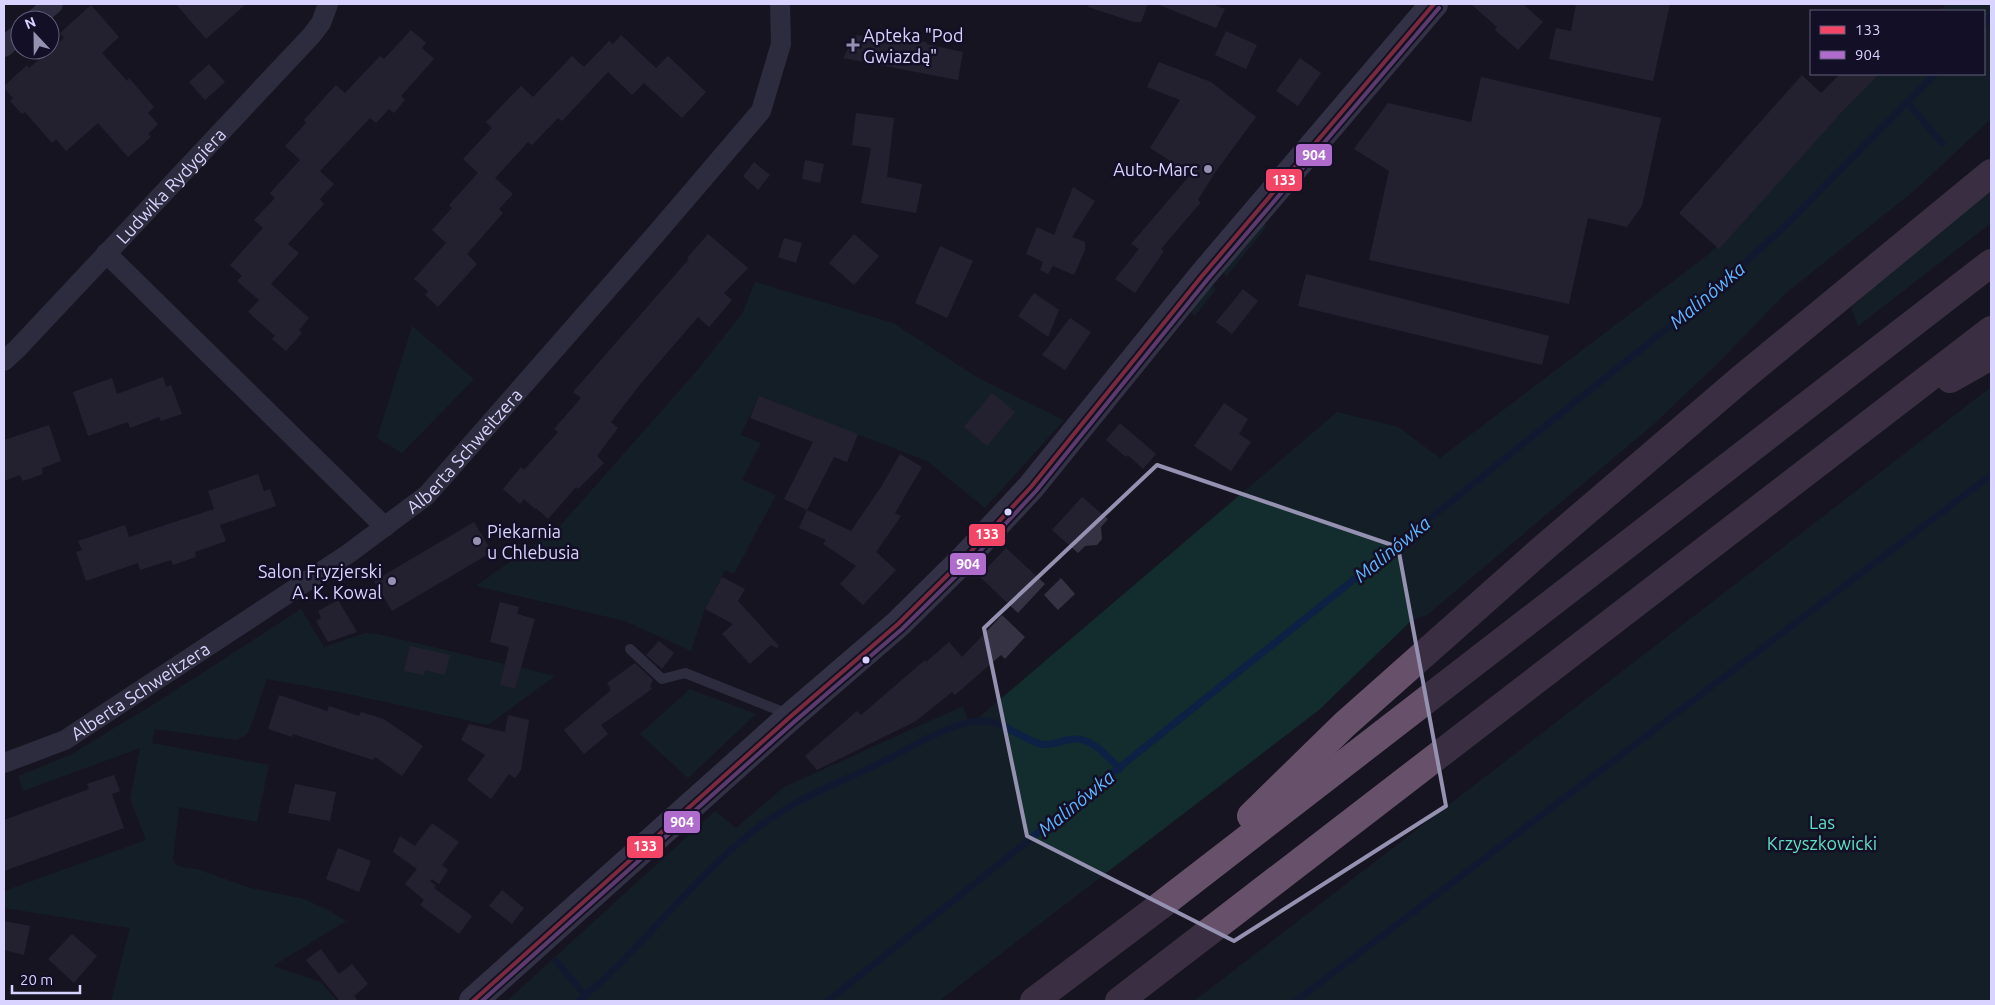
<svg xmlns="http://www.w3.org/2000/svg" width="1995" height="1005" font-family="Ubuntu,sans-serif">
	<style>
		.green { fill: #132c2d }
		.lines { fill: none; stroke-linecap: round; stroke-linejoin: round }
		.stream { stroke: #0d2144; stroke-width: 7 }
		.building { fill: #343243 }
		.lane { stroke: #4a4962; stroke-width: 10 }
		.street { stroke: #4a4962; stroke-width: 20 }
		.secondary { stroke: #575674; stroke-width: 28 }
		.highway { stroke: #67516a; stroke-width: 28 }
		.bus-1-casing { stroke: #130f26; stroke-width: 8 }
		.bus-2-casing { stroke: #130f26; stroke-width: 8 }
		.bus-1 { stroke: #f34667; stroke-width: 4 }
		.bus-2 { stroke: #b06ccc; stroke-width: 4 }
		.marked { fill: none; stroke: #9591b1; stroke-width: 4; stroke-linejoin: round }
		.poi-dot { fill: #9591b1; stroke: #130f26; stroke-width: 2 }
		.bus-dot { fill: #d9d4ff; stroke: #130f26; stroke-width: 2 }
		.labels { text-anchor: middle; dominant-baseline: central; stroke-width: 5; stroke-linejoin: round; paint-order: stroke }
		.poi-label { font-size: 18px; fill: #d9d4ff; stroke: #130f26; text-anchor: start }
		.street-label { font-size: 18px; fill: #d9d4ff; stroke: #130f26 }
		.park-label { font-size: 18px; fill: #5fe0c0; stroke: #130f26 }
		.water-label { font-size: 19px; font-style: italic; fill: #62b6ff; stroke: #130f26 }
		.line-badge { stroke: #130f26; stroke-width: 2 }
		.badge-label { font-size: 14px; text-anchor: middle; font-weight: bold; fill: #fff }
	</style>
	<rect width="100%" height="100%" fill="#161421"/>
	<g class="green">
		<path d="M1947 4H1991V119L1915 190 1786 293 1719 362 1655 423 1427 615 1412 620 1319 710 939 1001H507L715 811 736 828 784 787 963 706 970 725 1337 412 1398 427 1440 458 1709 254 1878 74H1984V11H1939Z"/>
		<path d="M1991 188V223L1858 326 1851 307Z"/>
		<path d="M1262 224 1267 226 1226 277 1223 272Z"/>
		<path d="M755 282 893 323 980 379 1064 420 985 508 927 461 759 396 741 435 761 443 742 480 776 495 734 574 725 570 705 609 691 651 625 621 476 586 560 526 695 373 742 314Z"/>
		<path d="M1212 285 1216 289 1195 316 1190 311Z"/>
		<path d="M412 326 474 379 402 453 377 438Z"/>
		<path d="M1991 387V1001H1194L1280 935Z"/>
		<path d="M301 609 324 647 366 633 378 634 555 676 488 725 349 694 267 679 249 731 245 736 236 740 155 729 152 743 269 765 257 822 179 807 173 859 175 864 180 867 197 869 250 888 304 899 330 911 346 921 273 966 321 982 337 1001H111L130 928 4 908V891L146 840 130 799 140 748 23 791 18 776 70 755 162 699Z"/>
		<path d="M690 689 756 714 688 778 640 734Z"/>
	</g>
	<g class="lines">
		<g class="stream">
			<path d="M1984 24 1991 16"/>
			<path d="M1907 102 1942 143"/>
			<path d="M556 961 586 996"/>
			<path d="M579 1001C643 948 691 879 757 828 796 798 844 781 888 759 914 745 952 722 982 721 1005 721 1020 739 1041 744 1050 746 1058 742 1067 740 1090 734 1105 754 1120 769"/>
			<path d="M828 1001 1710 294 1782 229 1935 74"/>
			<path d="M1296 1001 1991 475"/>
		</g>
	</g>
	<g class="building">
		<path d="M176 4H246L206 39Z"/>
		<path d="M1089 4H1148L1141 22H1134L1088 7Z"/>
		<path d="M1157 4H1212L1225 9 1216 28Z"/>
		<path d="M1471 4H1523L1543 22 1518 50 1495 30 1497 27Z"/>
		<path d="M1576 4H1670L1653 81 1549 59 1556 28 1571 31Z"/>
		<path d="M91 5 119 37 102 53 127 81 129 78 154 107 148 113 158 124 148 134 151 137 128 157 98 123 66 151 56 139 52 143 25 112 22 114 10 101 13 98 4 88V86L27 65 29 68 64 38 60 33Z"/>
		<path d="M411 30 426 43 422 48 434 59 401 96 405 100 394 113 389 109 376 123 370 118 320 171 334 184 320 199 324 204 288 244 299 253 271 284 309 318 299 330 302 333 286 351 272 339 275 336 248 312 259 300 237 281 242 276 230 265 263 228 254 220 275 198 270 193 300 160 285 146 306 123 304 120 336 85 345 93 380 56 384 59Z"/>
		<path d="M1226 31 1257 45 1246 69 1215 55Z"/>
		<path d="M621 35 656 68 668 56 706 92 682 118 644 83 632 95 608 72 562 121 558 118 532 145 528 142 495 178 513 194 499 209 503 213 467 254 477 264 438 307 425 295 428 291 414 279 446 243 432 230 452 208 449 205 478 173 463 159 492 128 486 122 521 86 533 97 572 56 584 67 609 41 613 44Z"/>
		<path d="M856 35 927 42 926 44 963 52 958 80 843 58Z"/>
		<path d="M1300 58 1321 73 1298 106 1276 91Z"/>
		<path d="M1159 62 1211 82 1256 117 1216 171 1198 200 1201 202 1161 249 1164 251 1135 293 1115 279 1139 249 1131 244 1191 174 1150 148 1180 100 1147 87Z"/>
		<path d="M209 64 225 82 205 100 189 82Z"/>
		<path d="M1840 74H1879L1841 113 1719 249 1679 213 1802 75 1821 93Z"/>
		<path d="M1481 77 1661 118 1642 206 1627 227 1588 218 1569 304 1369 260 1389 171 1354 149 1388 103 1471 122Z"/>
		<path d="M856 113 894 118 887 177 922 184 916 213 861 203 871 148 852 145Z"/>
		<path d="M805 160 824 164 820 183 802 179Z"/>
		<path d="M754 162 770 175 758 190 743 176Z"/>
		<path d="M1073 187 1095 201 1072 237 1085 242V250L1074 275 1053 266 1048 274 1040 270 1043 262 1026 254 1037 227 1054 235Z"/>
		<path d="M708 234 748 268 724 293 732 300 709 327 698 317 642 382 611 422 618 428 597 456 604 463 578 489 576 487 548 519 536 508 535 509 524 499 520 504 503 489 521 467 524 470 558 432 554 429 581 398 573 392 689 259 687 258Z"/>
		<path d="M854 234 879 256 854 285 829 263Z"/>
		<path d="M784 238 802 243 796 263 778 257Z"/>
		<path d="M940 246 973 261 947 318 915 303Z"/>
		<path d="M1306 274 1549 336 1542 365 1298 306Z"/>
		<path d="M1243 289 1258 301 1232 334 1216 322Z"/>
		<path d="M1034 293 1059 310 1048 337 1018 316Z"/>
		<path d="M1070 318 1091 332 1065 370 1042 355Z"/>
		<path d="M163 377 166 387 171 385 182 414 161 421 159 417 130 428 128 422 88 436 73 392 112 378 117 394Z"/>
		<path d="M992 393 1015 412 987 446 964 427Z"/>
		<path d="M759 396 858 434 847 462 834 457 807 510 784 499 813 442 750 418Z"/>
		<path d="M1224 403 1248 419 1239 434 1251 442 1231 471 1194 446Z"/>
		<path d="M1120 423 1156 454 1143 469 1128 455 1126 457 1106 440Z"/>
		<path d="M49 425 61 461 42 468 43 474 23 481 20 475 4 481V440Z"/>
		<path d="M900 454 922 467 895 513 901 516 876 552 896 570 863 605 840 584 856 566 823 544 826 540 799 528 807 510 851 531 881 487Z"/>
		<path d="M258 474 264 491 270 489 276 506 220 525 226 541 195 552 196 557 173 565 171 560 140 570 138 563 86 581 76 552 82 550 78 541 125 525 129 537 214 509 208 491Z"/>
		<path d="M1082 497 1108 519 1101 527 1102 539 1097 545 1085 546 1078 553 1052 530Z"/>
		<path d="M474 522 492 552 392 611 374 581Z"/>
		<path d="M1006 548 1045 584 1018 613 979 576Z"/>
		<path d="M722 577 745 589 738 601 779 646 777 648 771 645 750 664 722 634 733 624 705 609Z"/>
		<path d="M1061 578 1075 594 1058 610 1044 595Z"/>
		<path d="M338 600 357 632 328 642 316 621 321 618 318 611Z"/>
		<path d="M500 602 519 607 517 614 535 619 515 688 500 685 509 647 490 642Z"/>
		<path d="M1002 615 1025 637 1005 659 1001 655 955 695 952 692 916 721 817 770 805 756 857 711 861 715 925 660 926 662 949 642 962 657Z"/>
		<path d="M659 641 674 653 662 669 646 655Z"/>
		<path d="M410 646 450 655 445 675 425 670 424 675 404 671Z"/>
		<path d="M635 663 653 680 650 685 652 689 601 725 608 734 584 754 564 730 611 690 607 683Z"/>
		<path d="M279 695 327 711 329 706 359 716 361 712 384 719 423 746 402 776 375 757 373 760 293 734 292 737 268 729Z"/>
		<path d="M508 715 529 720 521 770 515 778 509 774 491 799 467 780 485 755 461 740 469 724 505 732Z"/>
		<path d="M114 775 120 791 112 794 124 828 4 871V820L89 789 87 784Z"/>
		<path d="M295 784 336 792 330 821 288 813Z"/>
		<path d="M432 823 459 842 442 865 448 870 439 884 432 879 430 881 436 886 434 888 472 916 459 934 420 905 424 900 405 884 417 869 393 852 400 836 415 846Z"/>
		<path d="M338 848 371 861 359 892 326 879Z"/>
		<path d="M502 890 524 908 512 924 489 906Z"/>
		<path d="M4 921 30 926 24 955 4 950Z"/>
		<path d="M72 934 97 956 74 983 48 959Z"/>
		<path d="M321 949 339 974 352 964 368 984 354 996 358 1001H340L306 960Z"/>
	</g>
	<g class="lines">
		<path class="lane" d="M630 649 662 679 685 673 778 710 790 717"/>
		<g class="street">
			<path d="M34 20 53 4"/>
			<path d="M4 47 20 33"/>
			<path d="M106 253 385 527"/>
			<path id="s1" d="M4 361 18 348 311 36 321 23 328 4"/>
			<path id="s2" d="M4 763 65 740 348 554 427 495 655 235 761 111 781 44 780 4"/>
		</g>
		<path class="secondary" d="M473 1001 790 717 898 624 964 559 1031 487 1202 276 1434 4"/>
		<g class="highway">
			<path d="M1950 379 1991 356"/>
			<path d="M1251 816 1344 725 1540 551 1742 378 1991 173"/>
			<path d="M1034 1001 1160 906 1991 263"/>
			<path d="M1119 1001 1991 330"/>
		</g>
		<g class="bus-1-casing">
			<path id="bus-1" d="M473 1001 790 717 898 624 964 559 1031 487 1202 276 1434 4"/>
		</g>
		<g class="bus-2-casing">
			<path id="bus-2" d="M482 1001 794 722 902 629 969 563 1036 491 1207 280 1439 8"/>
		</g>
		<use href="#bus-1" class="bus-1"/>
		<use href="#bus-2" class="bus-2"/>
	</g>
	<path d="M0 0H1995V1005H0ZM1157 465 1398 547 1446 806 1234 941 1027 836 984 628Z" fill="#161421" fill-opacity=".55" fill-rule="evenodd"/>
	<path class="marked" d="M1157 465 1398 547 1446 806 1234 941 1027 836 984 628Z"/>
	<g class="poi-dot">
		<path d="M850.5 37.5h5v5h5v5h-5v5h-5v-5h-5v-5h5z"/>
		<circle cx="1208" cy="169" r="5"/>
		<circle cx="477" cy="541" r="5"/>
		<circle cx="392" cy="581" r="5"/>
	</g>
	<g class="bus-dot">
		<circle cx="1008" cy="512" r="4.5"/>
		<circle cx="866" cy="660" r="4.5"/>
	</g>
	<g class="labels">
		<g class="poi-label">
			<text x="863" y="35">Apteka "Pod<tspan x="863" dy="21">Gwiazdą"</tspan></text>
			<text x="1198" y="169" text-anchor="end">Auto-Marc</text>
			<text x="487" y="531">Piekarnia<tspan x="487" dy="21">u Chlebusia</tspan></text>
			<text x="382" y="571" text-anchor="end">Salon Fryzjerski<tspan x="382" dy="21">A. K. Kowal</tspan></text>
		</g>
		<g class="street-label">
			<text stroke="none"><textPath href="#s1" startOffset="242">Ludwika Rydygiera</textPath></text>
			<text stroke="none"><textPath href="#s2" startOffset="560">Alberta Schweitzera</textPath></text>
			<text stroke="none"><textPath href="#s2" startOffset="155">Alberta Schweitzera</textPath></text>
		</g>
		<g class="park-label">
			<text x="1822" y="822">Las<tspan x="1822" dy="21">Krzyszkowicki</tspan></text>
		</g>
		<g class="water-label">
			<text transform="translate(1707 295) rotate(-40)">Malinówka</text>
			<text transform="translate(1392 549) rotate(-39)">Malinówka</text>
			<text transform="translate(1076 803) rotate(-39)">Malinówka</text>
		</g>
	</g>
	<g class="line-badge">
		<rect x="1295" y="143" width="38" height="24" rx="5" fill="#b06ccc"/>
		<rect x="1265" y="168" width="38" height="24" rx="5" fill="#f34667"/>
		<rect x="968" y="523" width="38" height="24" rx="5" fill="#f34667"/>
		<rect x="949" y="552" width="38" height="24" rx="5" fill="#b06ccc"/>
		<rect x="663" y="810" width="38" height="24" rx="5" fill="#b06ccc"/>
		<rect x="626" y="835" width="38" height="24" rx="5" fill="#f34667"/>
	</g>
	<g class="badge-label">
		<text x="1314" y="160">904</text>
		<text x="1284" y="185">133</text>
		<text x="987" y="539">133</text>
		<text x="968" y="569">904</text>
		<text x="682" y="827">904</text>
		<text x="645" y="851">133</text>
	</g>
	<rect width="1995" height="1005" fill="none" stroke="#d9d4ff" stroke-width="10"/>
	<rect x="1810" y="10" width="175" height="65" fill="#130f26" stroke="#625e7d"/>
	<rect x="1820" y="26" width="25" height="8" fill="#f34667" stroke="#625e7d"/>
	<text x="1855" y="35" font-size="15" fill="#d9d4ff">133</text>
	<rect x="1820" y="51" width="25" height="8" fill="#b06ccc" stroke="#625e7d"/>
	<text x="1855" y="60" font-size="15" fill="#d9d4ff">904</text>
	<g transform="translate(35 35) rotate(338)"><circle r="24" fill="#130f26" stroke="#625e7d"/>
	<path d="M0-4L9 19L0 12L-9 19Z" fill="#9591b1"/>
	<text y="-8" font-size="14" font-weight="bold" text-anchor="middle" fill="#d9d4ff">N</text>
	</g>
	<path d="M12 985v8h68v-8" fill="none" stroke="#d9d4ff" stroke-width="2.5"/>
	<text x="20" y="985" font-size="15" fill="#d9d4ff" stroke="#130f26" stroke-width="4" paint-order="stroke">20 m</text>
</svg>
